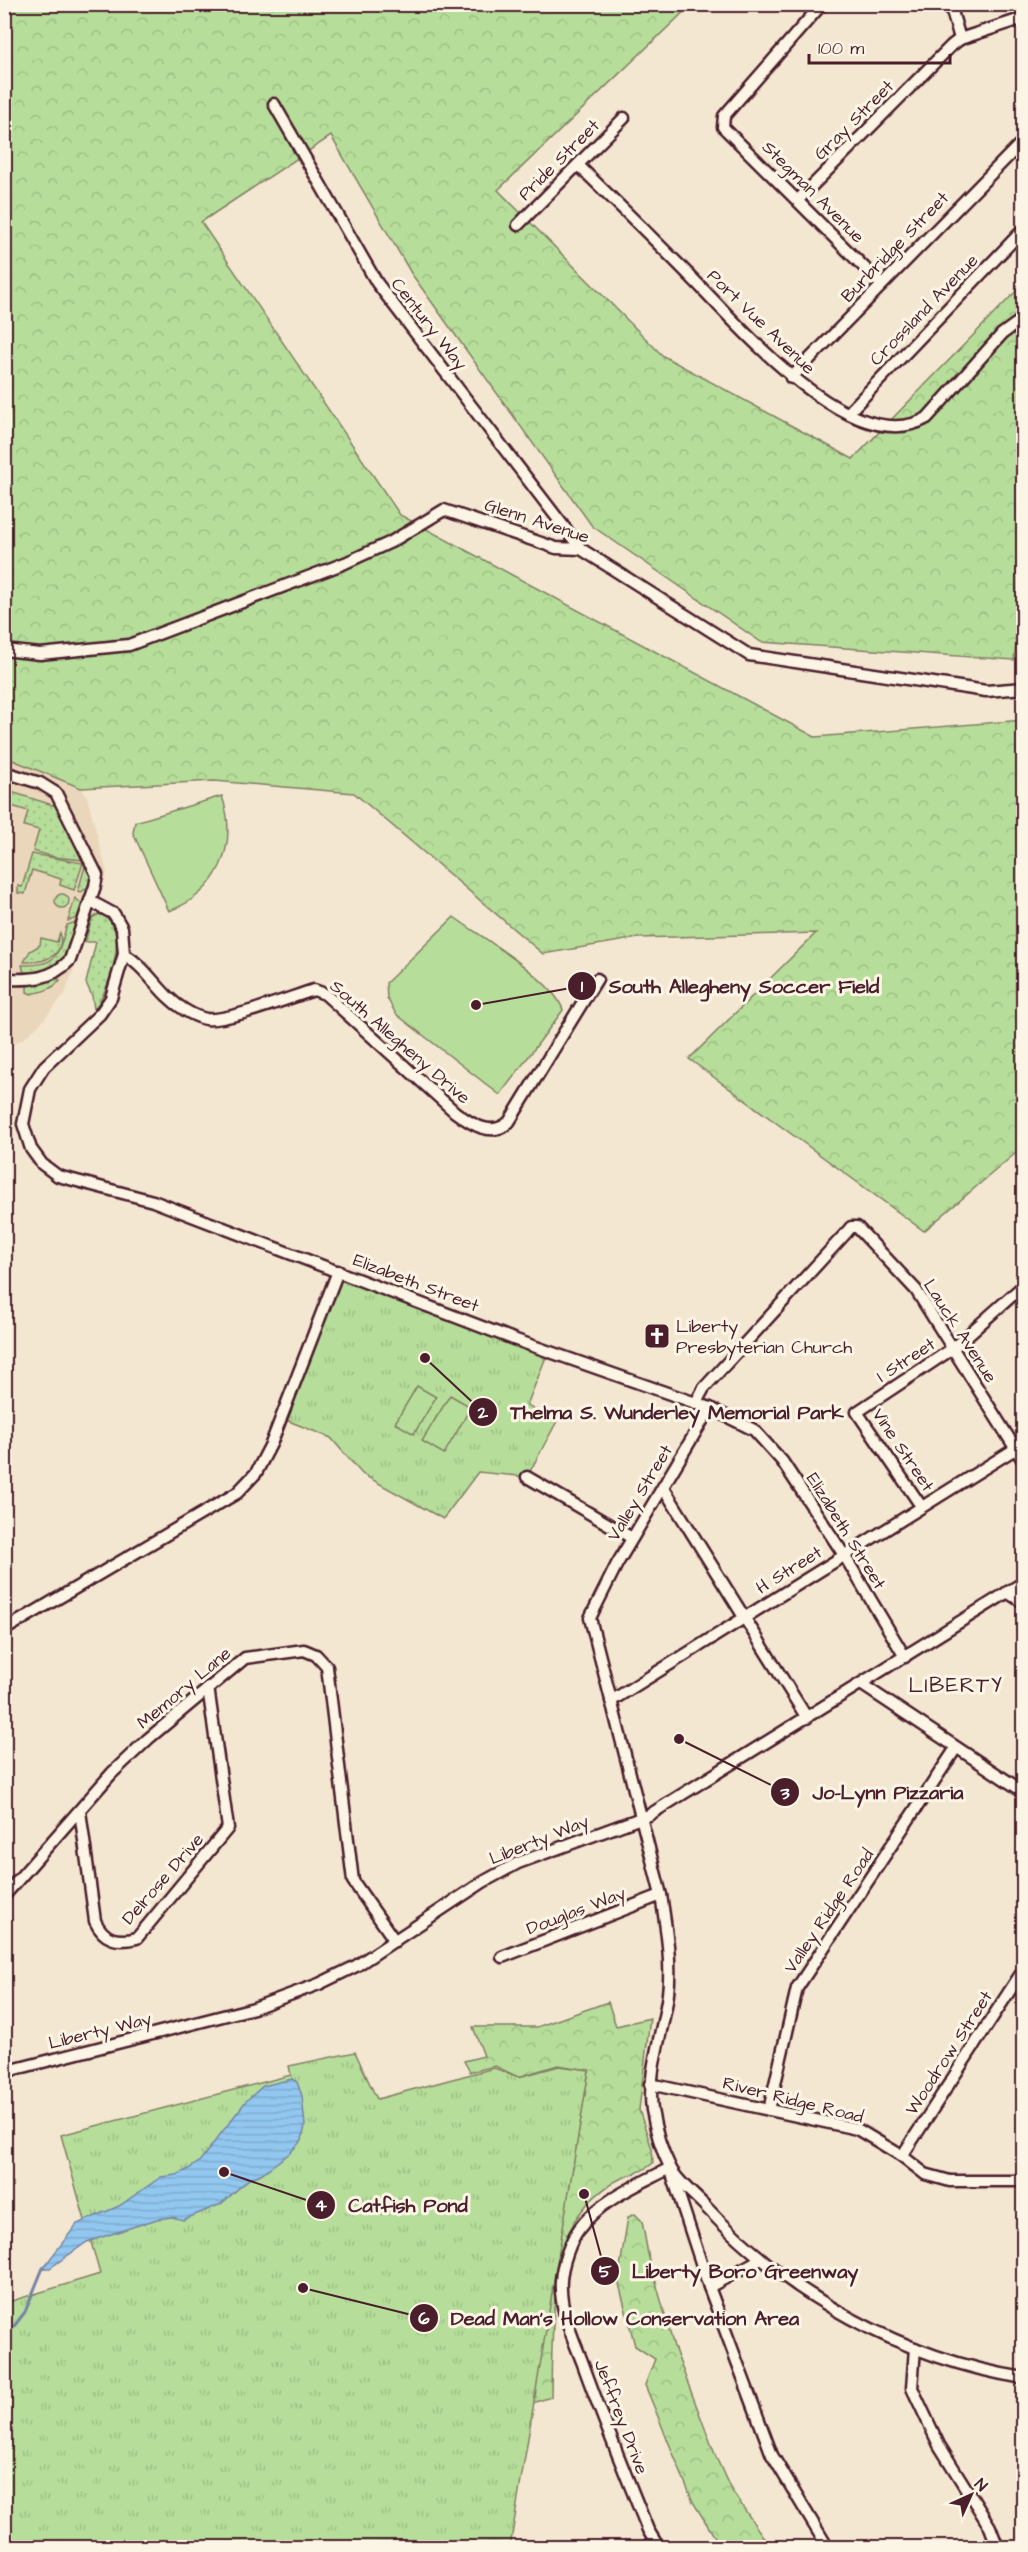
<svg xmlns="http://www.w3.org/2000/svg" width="1028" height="2552" font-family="'Architects Daughter',sans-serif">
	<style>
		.built { fill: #ead6bb }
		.grass { fill: url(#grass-dots); stroke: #807e62; stroke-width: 1.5 }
		.forest { fill: url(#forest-crowns); stroke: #807e62; stroke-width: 1.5 }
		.park { fill: url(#park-tufts); stroke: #807e62; stroke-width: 1.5 }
		.pitch { fill: #b6de9a; stroke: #807e62; stroke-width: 1.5 }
		.water { fill: url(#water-rules); stroke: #7584a1; stroke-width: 1.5 }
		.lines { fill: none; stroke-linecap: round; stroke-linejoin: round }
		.stream { stroke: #7584a1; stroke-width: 3 }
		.minor-casing { stroke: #4a1f2b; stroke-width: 15 }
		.minor { stroke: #fcf5e5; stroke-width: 10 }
		.labels { text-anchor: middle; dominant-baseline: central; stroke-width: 6; stroke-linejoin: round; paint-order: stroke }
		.street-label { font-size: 18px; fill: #4a1f2b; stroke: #fcf5e5 }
		.poi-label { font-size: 18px; fill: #4a1f2b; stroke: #fcf5e5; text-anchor: start }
		.quarter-label { font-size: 21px; letter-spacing: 1.5px; fill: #4a1f2b; stroke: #fcf5e5 }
		.leader { fill: none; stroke: #4a1f2b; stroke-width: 2 }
		.callout-dot { fill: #4a1f2b; stroke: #fcf5e5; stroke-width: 2 }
		.mark-label { font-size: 18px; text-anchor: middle; font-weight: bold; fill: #fff }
		.callout-label { font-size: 20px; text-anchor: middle; font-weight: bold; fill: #4a1f2b; stroke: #fcf5e5; stroke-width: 6; stroke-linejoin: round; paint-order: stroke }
	</style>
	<defs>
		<pattern id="grass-dots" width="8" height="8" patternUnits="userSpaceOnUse" patternTransform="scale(1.5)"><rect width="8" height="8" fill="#b6de9a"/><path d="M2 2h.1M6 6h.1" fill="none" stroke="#9ebe85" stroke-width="1.8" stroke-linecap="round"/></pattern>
		<pattern id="forest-crowns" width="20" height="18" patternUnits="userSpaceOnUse" patternTransform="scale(1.5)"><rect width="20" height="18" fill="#b6de9a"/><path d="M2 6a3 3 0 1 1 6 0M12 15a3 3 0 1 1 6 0" fill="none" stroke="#9ebe85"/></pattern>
		<pattern id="park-tufts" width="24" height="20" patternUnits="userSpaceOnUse" patternTransform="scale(1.5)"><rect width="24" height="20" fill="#b6de9a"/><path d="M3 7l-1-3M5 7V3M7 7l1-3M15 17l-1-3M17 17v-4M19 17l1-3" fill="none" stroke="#9ebe85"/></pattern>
		<pattern id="water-rules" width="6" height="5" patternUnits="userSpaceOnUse" patternTransform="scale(1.5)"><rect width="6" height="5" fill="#92c7f0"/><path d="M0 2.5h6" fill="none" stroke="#7faace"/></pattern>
	</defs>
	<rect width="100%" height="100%" fill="#f4e7d2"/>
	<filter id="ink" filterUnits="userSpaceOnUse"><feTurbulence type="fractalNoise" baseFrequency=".0167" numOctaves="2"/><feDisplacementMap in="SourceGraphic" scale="12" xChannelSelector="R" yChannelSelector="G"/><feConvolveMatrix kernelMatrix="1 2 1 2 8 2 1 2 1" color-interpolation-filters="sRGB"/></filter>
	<g filter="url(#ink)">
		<path class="built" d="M5 757 81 788 87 796 107 873 65 994 40 1024 23 1039 6 1048Z"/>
		<g class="grass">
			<path d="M5 790 56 806 84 860 54 857 33 851 39 830 24 826 28 811 5 804Z"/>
			<path d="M32 854 83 863 74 890 60 885 61 879 32 870 25 894 18 893V886L22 887Z"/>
			<path d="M86 863 92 874 91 885 81 892 78 891Z"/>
			<circle cx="62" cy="901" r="7"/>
			<path d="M75 898 82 904 78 918 68 921Z"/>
			<path d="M99 914C133 923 109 992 94 1009L92 996 86 983 96 942H85L92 918Z"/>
			<path d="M79 921 66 957 51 970 24 973 22 965C58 966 57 956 67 925Z"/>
			<path d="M60 932C65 956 45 963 24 962L30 951 40 945 41 938 57 942Z"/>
			<path d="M56 978 60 980C54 989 41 992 31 994L27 992V985Z"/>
		</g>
		<g class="forest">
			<path d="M4 5H691L498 190 663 356 853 459 1023 284 1024 582 1014 660 761 642 592 526 411 273 331 136 201 222 400 515 815 737 1023 720V1147L924 1231 689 1059 816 933 638 938 543 954 354 793 215 781 81 788 5 757Z"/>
			<path d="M608 2002 616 2026 650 2018 639 2110 652 2149 653 2163C642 2173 633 2173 620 2179 609 2184 592 2198 584 2208 550 2246 552 2347 551 2397L533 2403 589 2070 558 2065 518 2077 495 2066 470 2072 464 2061 484 2056 473 2027H537Z"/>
			<path d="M635 2214 642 2221 648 2254 674 2347 716 2457 730 2488 770 2547H721L693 2502 645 2385 655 2359 635 2346 618 2280 628 2217Z"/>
		</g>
		<g class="park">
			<path d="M338 1271 548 1352 527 1405 557 1421 527 1477 478 1472 443 1519 362 1474 331 1438 281 1418Z"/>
			<path d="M355 2052 377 2099 494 2068 519 2077 559 2066 589 2070 510 2547 5 2548V2303L100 2274 61 2135 291 2075 289 2066Z"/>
		</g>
		<g class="pitch">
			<path d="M222 796C239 846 218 893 169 911L133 833 135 822Z"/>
			<path d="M454 917C481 937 554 980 563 1010L500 1095 396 1014 387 998 386 983Z"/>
			<path d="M417 1386 436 1397 414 1434 395 1423Z"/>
			<path d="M450 1395 471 1407 444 1454 422 1441Z"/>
		</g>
		<path class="water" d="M292 2079 297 2082 302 2096 305 2126 302 2140 290 2153 261 2174 249 2179 221 2204 183 2220 172 2217 157 2219 87 2242 50 2268H43L77 2224 119 2206 161 2177 177 2175 187 2170 199 2162 246 2101 263 2086Z"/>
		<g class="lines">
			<path class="stream" d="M4 2339 25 2312 43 2268"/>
			<g class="minor-casing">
				<g id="minor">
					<path d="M822 4 724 116 723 127 881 284"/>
					<path d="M950 4 960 39"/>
					<path d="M274 104 377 283 581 549"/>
					<path d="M578 165C616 202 654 239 691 277 738 324 852 461 927 418L1002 334 1024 318"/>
					<path d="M798 200 951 46 960 39 1024 18"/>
					<path d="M518 225 624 118"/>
					<path d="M791 378 1024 140"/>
					<path d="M848 413 1024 229"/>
					<path d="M4 650 40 654 129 645 345 563 391 542 444 510 556 548 581 549 749 655 986 691 1024 688"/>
					<path d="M4 772 40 783 56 793 97 875 95 886 70 960C51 980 31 980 4 979"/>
					<path d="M90 901 114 914 122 928 124 954 111 998 100 1014 44 1067 30 1089 23 1124 31 1149 42 1164 58 1176 153 1201 516 1340 710 1408 754 1430 782 1461 844 1555 905 1657"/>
					<path d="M124 954C142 965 152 981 167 996 177 1006 192 1016 206 1019 227 1022 291 997 314 990L325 994 455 1112C471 1124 492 1138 509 1122L597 979"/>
					<path d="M695 1404 704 1388 846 1233 851 1227H857L916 1290 1024 1462"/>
					<path d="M710 1408 617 1564 590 1618 661 1895C666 1928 672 1961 668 1994 663 2033 647 2071 652 2110 655 2128 662 2151 670 2167 676 2181 695 2195 706 2207 788 2295 904 2359 1024 2378"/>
					<path d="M527 1477 632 1538"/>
					<path d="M663 1487 807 1718"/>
					<path d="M921 1506 857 1412 952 1349 1024 1285"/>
					<path d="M1007 1592 1024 1603"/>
					<path d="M4 1630 237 1493 256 1473 271 1444 338 1271"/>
					<path d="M861 1684 1024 1792"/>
					<path d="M611 1701 1015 1449"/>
					<path d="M80 1811 95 1921C104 1940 117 1943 137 1938L228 1828 208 1687"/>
					<path d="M4 1896 112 1773 148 1739 245 1658 304 1650 316 1655 327 1667 353 1881 395 1941"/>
					<path d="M502 1957 661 1895"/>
					<path d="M4 2072 254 2008 319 1984 356 1966 483 1882 518 1863 649 1815 1024 1582"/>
					<path d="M650 2084 857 2129 902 2156 925 2174 950 2181H1024"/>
					<path d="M769 2110 797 1988 956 1748"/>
					<path d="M902 2156 1024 1969"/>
					<path d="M709 2287 761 2259"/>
					<path d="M915 2348 912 2388 939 2445 990 2527 998 2548"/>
					<path d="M659 2548 648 2530C626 2475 603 2420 583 2364 573 2338 559 2309 561 2280 562 2265 570 2241 579 2229 600 2200 640 2184 670 2168L709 2287 772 2455 828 2548"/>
				</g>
			</g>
			<use href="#minor" class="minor"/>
		</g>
	</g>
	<defs>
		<g id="church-square" transform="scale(1.35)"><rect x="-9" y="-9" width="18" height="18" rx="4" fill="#4a1f2b" stroke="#fcf5e5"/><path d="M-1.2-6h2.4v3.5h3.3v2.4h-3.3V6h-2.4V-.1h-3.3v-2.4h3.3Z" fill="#fff"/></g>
	</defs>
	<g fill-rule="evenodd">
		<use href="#church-square" x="657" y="1336"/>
	</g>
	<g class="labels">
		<g class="street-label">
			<text transform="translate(854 120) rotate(-45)">Gray Street</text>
			<text transform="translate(559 160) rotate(-45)">Pride Street</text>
			<text transform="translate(813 192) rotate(45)">Stegman Avenue</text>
			<text transform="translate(895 247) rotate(-46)">Burbridge Street</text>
			<text transform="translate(924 310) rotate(-46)">Crossland Avenue</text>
			<text transform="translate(761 322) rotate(44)">Port Vue Avenue</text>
			<text transform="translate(429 324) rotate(52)">Century Way</text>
			<text transform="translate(537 521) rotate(18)">Glenn Avenue</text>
			<text transform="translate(400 1042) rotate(41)">South Allegheny Drive</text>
			<text transform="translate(416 1283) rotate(21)">Elizabeth Street</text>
			<text transform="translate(960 1331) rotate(57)">Lauck Avenue</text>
			<text transform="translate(906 1360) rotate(-33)">I Street</text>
			<text transform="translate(903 1450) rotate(56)">Vine Street</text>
			<text transform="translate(640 1493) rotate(-59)">Valley Street</text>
			<text transform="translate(846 1531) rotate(58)">Elizabeth Street</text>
			<text transform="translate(789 1570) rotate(-32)">H Street</text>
			<text transform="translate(184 1688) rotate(-40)">Memory Lane</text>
			<text transform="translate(539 1840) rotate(-22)">Liberty Way</text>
			<text transform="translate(163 1879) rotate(-49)">Delrose Drive</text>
			<text transform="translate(576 1911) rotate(-21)">Douglas Way</text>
			<text transform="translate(829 1911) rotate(-56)">Valley Ridge Road</text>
			<text transform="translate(100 2031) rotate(-14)">Liberty Way</text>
			<text transform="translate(949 2053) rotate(-57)">Woodrow Street</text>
			<text transform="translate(793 2100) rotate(14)">River Ridge Road</text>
			<text transform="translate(621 2417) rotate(69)">Jeffrey Drive</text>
		</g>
		<g class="poi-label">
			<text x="676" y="1326">Liberty<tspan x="676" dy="21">Presbyterian Church</tspan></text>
		</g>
		<g class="quarter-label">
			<text x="956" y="1685">LIBERTY</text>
		</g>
	</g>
	<path class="leader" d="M476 1005L582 986M425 1358L483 1412M679 1739L785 1792M224 2172L321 2205M584 2194L605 2271M303 2288L424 2318"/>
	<g class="callout-dot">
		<circle cx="476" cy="1005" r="6"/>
		<circle cx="425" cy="1358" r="6"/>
		<circle cx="679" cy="1739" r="6"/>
		<circle cx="224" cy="2172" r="6"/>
		<circle cx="584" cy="2194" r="6"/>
		<circle cx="303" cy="2288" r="6"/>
		<circle cx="582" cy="986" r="15"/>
		<circle cx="483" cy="1412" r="15"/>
		<circle cx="785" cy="1792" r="15"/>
		<circle cx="321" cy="2205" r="15"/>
		<circle cx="605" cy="2271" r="15"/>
		<circle cx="424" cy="2318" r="15"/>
	</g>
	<g class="mark-label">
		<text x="582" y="992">1</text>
		<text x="483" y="1418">2</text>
		<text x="785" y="1799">3</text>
		<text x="321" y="2211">4</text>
		<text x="605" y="2277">5</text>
		<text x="424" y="2324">6</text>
	</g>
	<g class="callout-label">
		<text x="744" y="993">South Allegheny Soccer Field</text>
		<text x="677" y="1419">Thelma S. Wunderley Memorial Park</text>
		<text x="888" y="1799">Jo-Lynn Pizzaria</text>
		<text x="408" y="2212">Catfish Pond</text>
		<text x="745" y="2278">Liberty Boro Greenway</text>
		<text x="625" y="2325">Dead Man's Hollow Conservation Area</text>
	</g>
	<rect width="1028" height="2552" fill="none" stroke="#fcf5e5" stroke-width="24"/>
	<rect x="12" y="12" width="1004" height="2528" fill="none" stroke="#4a1f2b" stroke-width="2" filter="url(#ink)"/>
	<g transform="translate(971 2495) rotate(45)" stroke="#fcf5e5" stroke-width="4.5" paint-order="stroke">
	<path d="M0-4.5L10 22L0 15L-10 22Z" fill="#4a1f2b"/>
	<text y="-9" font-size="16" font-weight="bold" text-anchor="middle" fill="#4a1f2b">N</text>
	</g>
	<path d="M809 54v9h141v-9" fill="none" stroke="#4a1f2b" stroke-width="3"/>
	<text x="818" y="54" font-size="18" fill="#4a1f2b" stroke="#fcf5e5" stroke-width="4.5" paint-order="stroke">100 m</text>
</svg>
